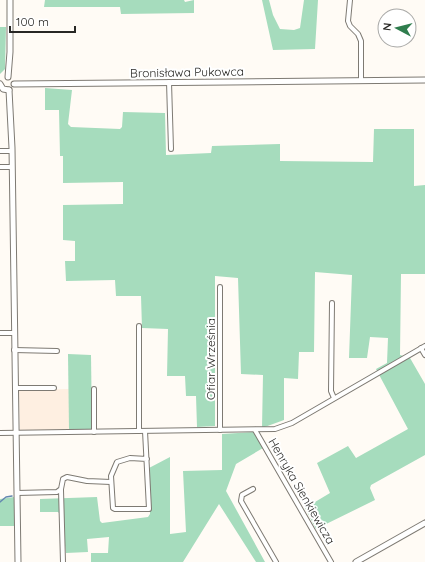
<svg xmlns="http://www.w3.org/2000/svg" width="425" height="562" font-family="Quicksand,sans-serif">
	<style>
		.education { fill: #feefe1 }
		.green { fill: #a6dcbd }
		.lines { fill: none; stroke-linecap: round; stroke-linejoin: round }
		.stream { stroke: #6588b1; stroke-width: 1.5 }
		.minor-casing { stroke: #7e7a73; stroke-width: 6 }
		.tertiary-casing { stroke: #7e7a73; stroke-width: 7 }
		.minor { stroke: #fff; stroke-width: 4 }
		.tertiary { stroke: #fff; stroke-width: 5 }
		.labels { text-anchor: middle; dominant-baseline: central; stroke-width: 4; stroke-linejoin: round; paint-order: stroke }
		.street-label { font-size: 12px; fill: #282724; stroke: #fff }
	</style>
	<rect width="100%" height="100%" fill="#fffbf5"/>
	<path class="education" d="M69 389 70 430H20L19 390Z"/>
	<g class="green">
		<path d="M45 0H184L185 2 194 0V13L121 14 120 7H44Z"/>
		<path d="M262 0H269L273 15 280 29 294 30 300 28 304 0H318L315 49 273 50Z"/>
		<path d="M0 27H6L5 69 0 74Z"/>
		<path d="M45 88 72 90 68 124 71 127 120 129 122 127 123 112 165 113 166 155 211 153 212 146 280 144V161L373 162 374 129H414V186L425 185V274H401L400 355 410 358 425 384V455L371 485 370 488 375 500 316 529 305 508 330 493 317 463 348 446 356 458 408 429 376 369 387 363 388 338 370 337 367 358H349L352 275 315 272 314 352H299L298 379 284 378V420L262 428 263 375 241 374 238 278 215 276V426L197 427 196 396H186L185 376H167L168 329 142 328 141 296H116L115 280 66 281 65 261H75V241L63 240V205L123 204V182L63 183V156H60L59 110H45Z"/>
		<path d="M68 354 91 355 92 429H69Z"/>
		<path d="M254 432 263 448 236 464 226 491 265 562H256L219 504 183 562H91V553H108L109 537 87 539 88 552 66 553 61 515 58 512H40V499L97 497 100 521 102 523 148 517 150 514 149 468 170 457V534L186 532 183 471 222 470V434Z"/>
		<path d="M14 497 15 526H0V499Z"/>
	</g>
	<g class="lines">
		<path class="stream" d="M0 502 6 497 12 496"/>
		<g class="minor-casing">
			<g id="minor">
				<path d="M350 0 348 21 350 26 358 34 361 41V80"/>
				<path d="M169 82 171 149"/>
				<path d="M0 151H12"/>
				<path d="M0 167H12"/>
				<path d="M220 287V430"/>
				<path d="M332 303 331 391 334 398"/>
				<path d="M139 326V431"/>
				<path d="M0 333H14"/>
				<path d="M421 348 425 355"/>
				<path d="M14 350 57 351"/>
				<path d="M15 388H54"/>
				<path d="M94 389V432"/>
				<path d="M255 430 331 562"/>
				<path d="M145 431 149 509H115L113 508 111 476 117 462 130 458 147 459"/>
				<path d="M0 433 275 429 292 423 425 346"/>
				<path d="M253 489 242 495 241 501 276 562"/>
				<path d="M61 490 63 562"/>
				<path d="M17 493 57 492 61 489 63 479 67 477 87 481 111 482"/>
			</g>
		</g>
		<g class="tertiary-casing">
			<g id="tertiary">
				<path d="M8 77 10 52V0"/>
				<path d="M0 84 3 89 9 90"/>
				<path d="M14 84 425 80"/>
				<path d="M9 90 12 148 18 562"/>
				<path d="M356 562 425 523"/>
			</g>
		</g>
		<use href="#minor" class="minor"/>
		<use href="#tertiary" class="tertiary"/>
	</g>
	<g class="labels">
		<g class="street-label">
			<text transform="translate(187 72) rotate(-1)">Bronisława Pukowca</text>
			<text transform="translate(210 359) rotate(-90)">Ofiar Września</text>
			<text transform="translate(302 491) rotate(60)">Henryka Sienkiewicza</text>
		</g>
	</g>
	<g transform="translate(397 28) rotate(277)"><circle r="19" fill="#ffffff" stroke="#a9a9a7"/>
	<path d="M0-3L7 15L0 10L-7 15Z" fill="#2f7d4d"/>
	<text y="-6" font-size="11" font-weight="bold" text-anchor="middle" fill="#282724">N</text>
	</g>
	<path d="M10 26v6h65v-6" fill="none" stroke="#282724" stroke-width="2"/>
	<text x="16" y="26" font-size="12" fill="#282724" stroke="#ffffff" stroke-width="3" paint-order="stroke">100 m</text>
</svg>
